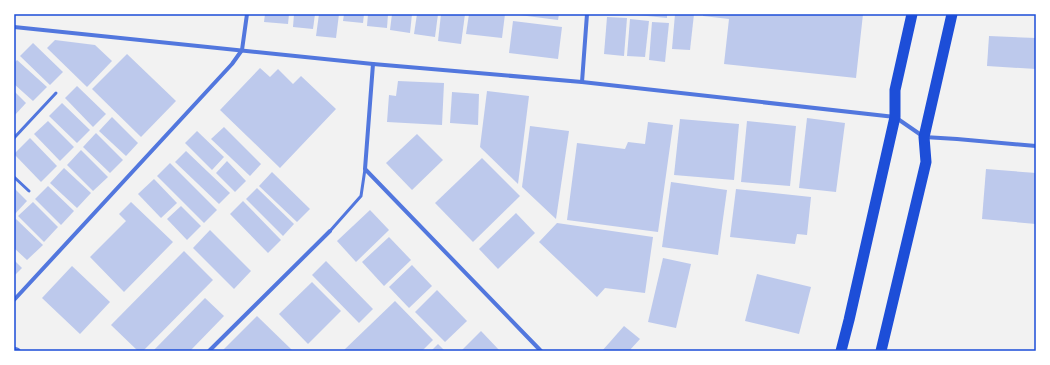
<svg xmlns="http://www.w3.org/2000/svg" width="1050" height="365" font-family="Poppins,sans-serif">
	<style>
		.building { fill: #bdc9ec }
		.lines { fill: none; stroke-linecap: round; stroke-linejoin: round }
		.service { stroke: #5277de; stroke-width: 3 }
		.minor { stroke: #5277de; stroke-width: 4 }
		.tertiary { stroke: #5277de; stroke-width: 7 }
		.trunk { stroke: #1d4ed8; stroke-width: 11 }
		.neatline { fill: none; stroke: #1d4ed8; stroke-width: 1.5 }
	</style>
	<rect width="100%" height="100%" fill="#f2f2f2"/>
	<g class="building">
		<path d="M265 14H289L288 24 264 22Z"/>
		<path d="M294 14H315L313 29 293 27Z"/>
		<path d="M319 14H339L336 38 316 36Z"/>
		<path d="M344 14H364L363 23 343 21Z"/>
		<path d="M368 14H388L387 28 367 26Z"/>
		<path d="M392 14H412L410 33 390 30Z"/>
		<path d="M417 14H438L435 37 414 34Z"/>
		<path d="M441 14H465L461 44 438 41Z"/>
		<path d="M469 14H505L502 38 466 34Z"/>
		<path d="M519 14H559L558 20 519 15Z"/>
		<path d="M637 14H667V18L637 15Z"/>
		<path d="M675 14H694L690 50 672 49Z"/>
		<path d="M703 14H863L856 78 724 64 729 19 703 16Z"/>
		<path d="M607 17 627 18 624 56 604 54Z"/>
		<path d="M630 19 649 21 645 57 627 56Z"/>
		<path d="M513 21 562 27 558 59 509 53Z"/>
		<path d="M652 22 669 23 665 62 649 60Z"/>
		<path d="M989 36 1036 38V69L987 66Z"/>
		<path d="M55 40 95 45 112 61 87 87 47 48Z"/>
		<path d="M33 43 63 72 50 85 20 56Z"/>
		<path d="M127 54 176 101 141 137 92 89Z"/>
		<path d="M17 60 47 87 33 101 14 84V63Z"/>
		<path d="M260 68 270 77 278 69 293 84 301 76 336 109 280 168 220 110Z"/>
		<path d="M398 81 444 83 442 125 387 122 389 95 396 96Z"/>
		<path d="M77 86 106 114 93 127 65 98Z"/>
		<path d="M14 91 26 103 14 116Z"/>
		<path d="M487 91 529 96 518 184 480 147Z"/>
		<path d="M452 92 479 94 478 125 450 123Z"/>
		<path d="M62 103 90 130 77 143 49 116Z"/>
		<path d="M112 117 138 143 126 156 99 131Z"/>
		<path d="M807 118 845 123 836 192 799 188Z"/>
		<path d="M680 119 739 124 734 180 674 175Z"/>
		<path d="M48 121 74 147 60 161 34 134Z"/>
		<path d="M747 121 796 126 790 186 741 182Z"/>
		<path d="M648 122 673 125 658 232 567 220 577 143 625 149 628 142 645 144Z"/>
		<path d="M530 126 569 131 556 219 522 187Z"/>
		<path d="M224 127 261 164 250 176 211 139Z"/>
		<path d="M197 131 224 157 212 170 185 143Z"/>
		<path d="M96 133 123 160 110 173 83 147Z"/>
		<path d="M417 134 443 160 412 190 386 163Z"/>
		<path d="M30 138 57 166 41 182 14 154Z"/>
		<path d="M81 150 108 177 93 191 67 165Z"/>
		<path d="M186 151 230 193 219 204 175 162Z"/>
		<path d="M482 158 520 196 473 242 435 203Z"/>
		<path d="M227 161 246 181 235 192 216 173Z"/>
		<path d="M170 163 217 210 204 223 157 176Z"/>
		<path d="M64 168 91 193 77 208 50 183Z"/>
		<path d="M986 169 1036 173V224L982 219Z"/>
		<path d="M272 172 310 209 297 222 259 186Z"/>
		<path d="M154 179 177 203 161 218 138 194Z"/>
		<path d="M671 182 727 190 718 255 662 247Z"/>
		<path d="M48 186 74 211 61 225 35 199Z"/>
		<path d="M14 188 27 201 14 215Z"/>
		<path d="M257 188 294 224 283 236 246 199Z"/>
		<path d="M736 189 811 197 807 235 797 234 795 244 730 237Z"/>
		<path d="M243 201 281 240 268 253 230 214Z"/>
		<path d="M33 202 58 227 44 242 18 216Z"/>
		<path d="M131 202 173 242 124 292 90 257 126 221 119 214Z"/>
		<path d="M181 206 201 226 187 240 167 219Z"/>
		<path d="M370 210 389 230 356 262 337 241Z"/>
		<path d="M516 213 535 233 498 269 479 249Z"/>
		<path d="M16 219 43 245 27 260 14 248V222Z"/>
		<path d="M557 223 653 237 645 293 605 288 597 297 539 242Z"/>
		<path d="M210 230 251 271 234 289 193 248Z"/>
		<path d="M389 237 411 260 384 286 362 262Z"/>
		<path d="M184 251 213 280 143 351H138L111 325Z"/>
		<path d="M663 258 691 264 676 328 648 322Z"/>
		<path d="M14 260 22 268 14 276Z"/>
		<path d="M326 261 373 309 359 323 312 275Z"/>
		<path d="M412 265 432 286 409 308 389 287Z"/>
		<path d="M72 266 110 302 80 334 42 298Z"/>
		<path d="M757 274 811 287 799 334 745 321Z"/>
		<path d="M312 282 341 311 308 344 279 314Z"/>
		<path d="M437 290 467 321 445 342 415 312Z"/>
		<path d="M205 298 224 316 190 351H153Z"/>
		<path d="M395 301 433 340 422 351H343Z"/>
		<path d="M257 316 293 351H222Z"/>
		<path d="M624 326 640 339 629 351H602Z"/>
		<path d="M481 331 500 351H461Z"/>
		<path d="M438 344 445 351H431Z"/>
	</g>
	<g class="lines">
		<g class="service">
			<path d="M14 138 56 93"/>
			<path d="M14 177 29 191"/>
			<path d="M330 231 361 196 365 169"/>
		</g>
		<g class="minor">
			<path d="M14 27 373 64 582 82 895 117 924 137 957 139 1036 146"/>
			<path d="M373 64 365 169 541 351"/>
			<path d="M582 82 587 14"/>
			<path d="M14 300 232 64 242 50 247 14"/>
			<path d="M209 351 330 231"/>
		</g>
		<path class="tertiary" d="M14 350 17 351"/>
		<g class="trunk">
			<path d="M841 351 849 320 895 117V90L912 14"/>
			<path d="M881 351 926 162 924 137 952 14"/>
		</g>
	</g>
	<rect width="1050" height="365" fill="none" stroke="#ffffff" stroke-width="30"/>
	<rect x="15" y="15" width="1020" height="335" class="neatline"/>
</svg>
